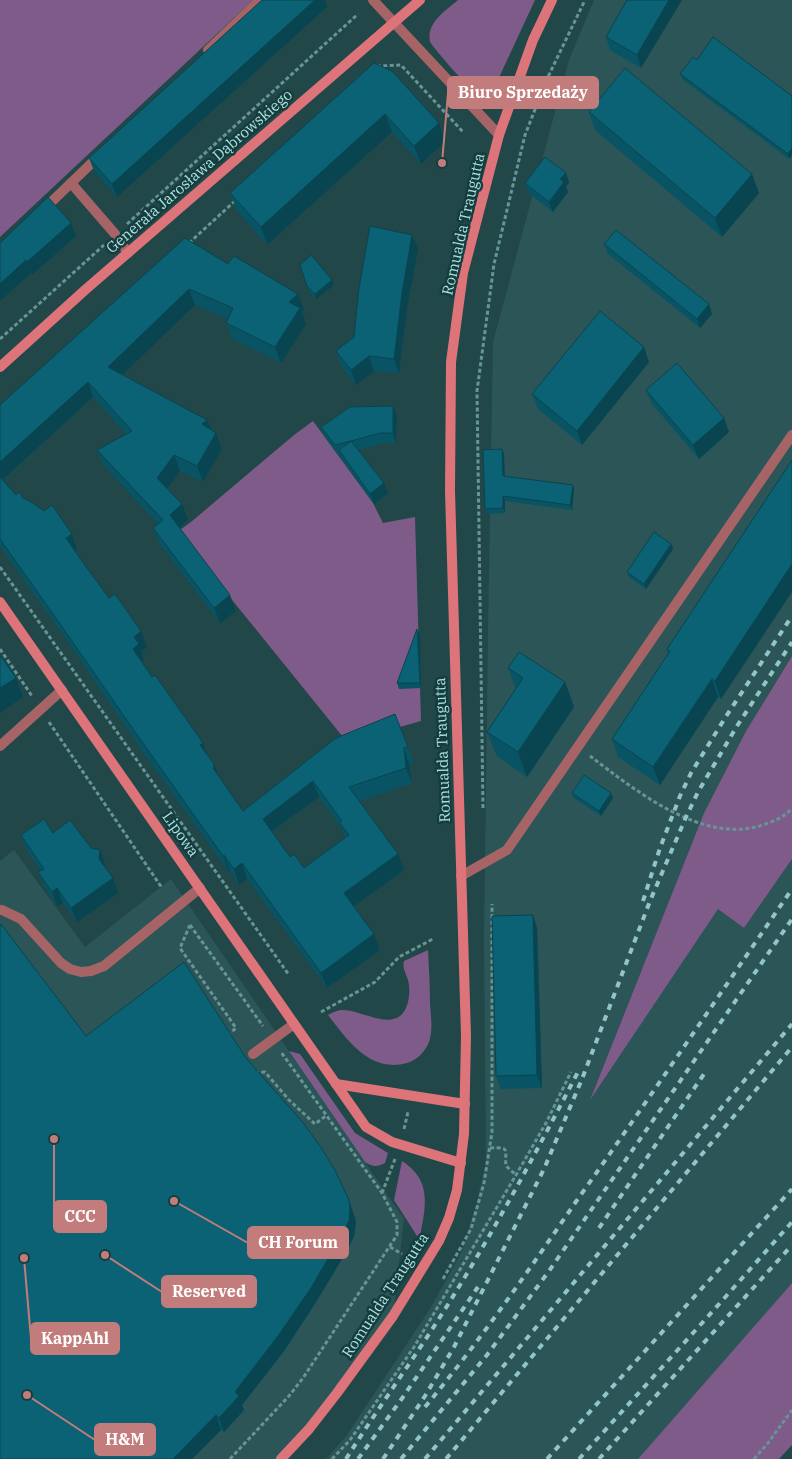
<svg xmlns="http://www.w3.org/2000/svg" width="792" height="1459" font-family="'IBM Plex Serif',serif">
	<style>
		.built { fill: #2b5557 }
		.green { fill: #7e5b89 }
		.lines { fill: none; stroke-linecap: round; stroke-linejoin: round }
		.path { stroke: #679595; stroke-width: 3; stroke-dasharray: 4 2.5; stroke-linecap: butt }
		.lane { stroke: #a66466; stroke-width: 10 }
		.street { stroke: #a66466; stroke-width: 10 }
		.secondary { stroke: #dd747a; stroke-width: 10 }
		.rail { stroke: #92c5c5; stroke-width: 4; stroke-dasharray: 6 6; stroke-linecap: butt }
		.wall { fill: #095464; fill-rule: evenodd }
		.shaded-wall { fill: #084551 }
		.building { fill: #0b6274; stroke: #084551; fill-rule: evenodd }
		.labels { text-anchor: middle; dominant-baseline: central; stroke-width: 5; stroke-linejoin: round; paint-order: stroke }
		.street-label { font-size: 15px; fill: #ace2e2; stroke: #163d3e }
		.leader { fill: none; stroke: #c37c7c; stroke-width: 2 }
		.callout-dot { fill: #c37c7c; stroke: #163d3e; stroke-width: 2 }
		.callout { fill: #c37c7c; stroke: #c37c7c; stroke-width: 2 }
		.callout-label { font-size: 16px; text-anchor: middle; font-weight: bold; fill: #fff }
	</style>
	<rect width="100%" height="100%" fill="#214748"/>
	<g class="built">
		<path d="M594 0H792V656L746 731 704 813 591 1097 718 908 744 928 792 859V1283L638 1459H326L347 1435 431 1307 461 1253 476 1205 486 1163 484 940 488 631 493 342 569 60Z"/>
		<path d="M14 850 85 947 171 879 404 1219 393 1316 281 1459H0V861Z"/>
	</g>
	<g class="green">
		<path d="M0 0H253L0 237Z"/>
		<path d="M458 0H535L496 84C491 92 485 95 476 92 469 89 435 50 430 42 426 23 445 11 458 0Z"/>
		<path d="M313 421 373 503 383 523 415 517 421 721 347 742 177 532 191 522 294 435Z"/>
		<path d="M792 656V859L744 928 718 909 590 1100 704 813 746 731Z"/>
		<path d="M428 950C429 968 430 986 430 1004 431 1016 433 1031 429 1042 425 1052 417 1060 407 1063 370 1073 348 1041 328 1015 333 1012 338 1010 343 1010 359 1010 386 1027 400 1016 409 1009 411 991 408 980 406 973 402 968 404 961Z"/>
		<path d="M289 1051 300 1054 355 1133 388 1153 385 1163C377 1167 373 1167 365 1162Z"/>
		<path d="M402 1161C432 1180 426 1206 420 1236H417L394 1200Z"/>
		<path d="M792 1283V1445L779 1459H638Z"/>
	</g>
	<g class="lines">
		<g class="path">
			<path d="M378 68 379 66 401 65 464 133"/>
			<path d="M127 224 358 14"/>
			<path d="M189 243 236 200"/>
			<path d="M0 339 104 245"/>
			<path d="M0 567 289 975"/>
			<path d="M0 649 32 696"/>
			<path d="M49 722 162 888"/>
			<path d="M590 756C635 790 702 845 763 825 774 821 785 817 792 808"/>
			<path d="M483 808 477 391 494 264 525 135 547 79 585 0"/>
			<path d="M190 925 263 1026"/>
			<path d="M190 925 180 948 236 1028 228 1035"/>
			<path d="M321 1012 375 982 399 957 433 939"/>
			<path d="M255 1073 265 1072 289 1100 315 1124 327 1115"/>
			<path d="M404 1129 408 1112"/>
			<path d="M490 1148C512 1147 504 1150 506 1166L516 1175"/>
			<path d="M382 1193 395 1159"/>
			<path d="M390 1247 402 1254"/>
			<path d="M443 1279 471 1229 484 1183 492 1132V904"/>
			<path d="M230 1459 289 1396 303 1378 397 1235V1222L382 1193 281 1052"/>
			<path d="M332 1459 350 1440 414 1347 516 1175 546 1123 571 1072"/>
			<path d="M754 1459 768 1443 792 1410"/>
		</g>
		<g class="lane">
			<path d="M208 50 260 0"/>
			<path d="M71 183 101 154"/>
			<path d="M42 211 71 183 115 234 128 253"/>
			<path d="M0 746 62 690"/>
			<path d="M461 876 507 850 792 435"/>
			<path d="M0 910H2L21 919 61 963 70 969 81 972 91 971 104 966 200 888"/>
			<path d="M253 1054 294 1024"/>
		</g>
		<path class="street" d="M373 0 499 135"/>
		<g class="secondary">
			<path d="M0 367 85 290 420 0"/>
			<path d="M0 602 366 1127 392 1142 461 1163"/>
			<path d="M336 1084 465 1104"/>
			<path d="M281 1459 309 1429 337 1393 393 1316 439 1241 449 1218 457 1190 464 1134 466 1036 450 491 451 362 463 273 499 135 533 40 552 0"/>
		</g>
		<g class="rail">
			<path d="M643 901 660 848 680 796 691 773 725 718 792 616"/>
			<path d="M599 1228 706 1071"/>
			<path d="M425 1407C479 1342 527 1273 575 1203 649 1099 720 994 792 889"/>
			<path d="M346 1459C380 1405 418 1353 452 1298 498 1224 539 1147 579 1070"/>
			<path d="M358 1459 403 1397 478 1287"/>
			<path d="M383 1459 425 1396 454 1347 544 1169 582 1079 650 901 686 817 698 792 737 726 792 642"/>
			<path d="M401 1459 487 1355 549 1271 792 919"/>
			<path d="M425 1459 792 1024"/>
			<path d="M446 1459 792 1047"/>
			<path d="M547 1459 792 1189"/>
			<path d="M579 1459 712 1312 792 1222"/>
			<path d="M599 1459 792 1245"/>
		</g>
	</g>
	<g class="wall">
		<path d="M627 0 641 68 610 50 606 37Z"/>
		<path d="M327 7 117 197 94 171 89 158Z"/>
		<path d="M697 60 792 96 789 159 682 79 680 74Z"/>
		<path d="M374 63 445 142 421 164 392 132 267 245 237 211 230 193Z"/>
		<path d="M589 112 759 193 722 237 595 130Z"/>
		<path d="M569 182 566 187 568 192 553 212 528 193 525 183Z"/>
		<path d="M76 236 32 275 31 273 0 301V243Z"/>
		<path d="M185 238 304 310 302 312 306 324 281 363 232 339 226 323 228 319 195 305 122 375 207 420 210 429 222 449 203 482 180 471 167 488 188 520 179 528 236 611 220 623 159 543 153 528 158 524 103 465 97 450 126 434 93 397 3 480 16 495 23 498 72 534 77 550 75 551 109 598 147 647 141 651 144 660 142 662 207 754 218 776 243 811 336 738 408 747 414 763 409 764 412 783 360 801 404 870 354 906 380 950 327 988 247 879 239 885 230 871 229 872 145 755 71 646 0 546V405ZM319 797 342 829 345 837 304 868 290 857 272 832Z"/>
		<path d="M604 244 712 314 700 328 608 254Z"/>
		<path d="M418 249 407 308 399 373 374 371 356 385 341 366 336 351 354 337Z"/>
		<path d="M300 265 334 285 316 299 309 291Z"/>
		<path d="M649 362 582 445 538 409 532 394Z"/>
		<path d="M646 390 729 432 699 459 652 404Z"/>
		<path d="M397 416 396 443H384L358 450 388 493 374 504 342 460 340 454 338 455 325 437 321 427Z"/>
		<path d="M502 449 504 454V476L574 490 572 510 505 501V513L486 514 485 509Z"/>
		<path d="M792 460 721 699 718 697 660 785 618 757 612 739 668 654 667 649Z"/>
		<path d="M671 544 673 549 646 589 629 577 627 572Z"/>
		<path d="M418 630 420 635 421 688 399 689 397 683Z"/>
		<path d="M508 668 565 682 574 707 527 777 497 756 487 732 516 689Z"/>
		<path d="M572 793 613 798 601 816 574 798Z"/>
		<path d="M53 833 91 848 105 864V867L113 878 118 893 77 922 63 903 57 906 44 886 38 872 41 871 26 849 21 835Z"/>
		<path d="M533 915 537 928 542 1088 501 1089 496 1076Z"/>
		<path d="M86 1036 246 1058 354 1215 356 1222 354 1236 348 1249 316 1302 284 1351 242 1405 244 1410 224 1432 221 1430 192 1459Z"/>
	</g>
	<g class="shaded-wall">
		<path d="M315 0H325L327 7 117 197 112 184Z"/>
		<path d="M669 0H682L641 68 637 55Z"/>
		<path d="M385 114 392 132 267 245 261 227Z"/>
		<path d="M439 123 445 142 421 164 414 146Z"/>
		<path d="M792 148V155L789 159 788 154Z"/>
		<path d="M566 173 569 182 566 187 568 192 553 212 549 202 560 179Z"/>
		<path d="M752 174 759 193 722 237 715 218Z"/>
		<path d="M71 223 76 236 32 275 27 262Z"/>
		<path d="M412 235 418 249 407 308 399 373 394 359 402 293Z"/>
		<path d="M26 260 31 273 0 301V284Z"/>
		<path d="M332 280 334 285 316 299 315 294Z"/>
		<path d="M189 289 195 305 114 383 108 367Z"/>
		<path d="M298 294 304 310 302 312 306 324 281 363 275 347 289 302Z"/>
		<path d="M709 304 712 314 700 328 697 319Z"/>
		<path d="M644 347 649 362 582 445 577 431Z"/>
		<path d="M369 356 374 371 356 385 351 370Z"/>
		<path d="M88 382 93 397 0 482V462Z"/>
		<path d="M393 406 397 416 396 443 393 433Z"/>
		<path d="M724 418 729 432 699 459 693 445Z"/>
		<path d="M207 420 213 435 202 424Z"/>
		<path d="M216 433 222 449 203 482 197 466Z"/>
		<path d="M502 449 504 454 505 481 503 476Z"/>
		<path d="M174 455 180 471 163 494 157 478Z"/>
		<path d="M384 483 388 493 374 504 370 494Z"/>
		<path d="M573 485 574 490 572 510 570 505Z"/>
		<path d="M503 496 505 501V513L503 508Z"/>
		<path d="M182 504 188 520 175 531 170 515Z"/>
		<path d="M72 534 77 550 72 554 66 538Z"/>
		<path d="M671 544 673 549 646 589 644 584Z"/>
		<path d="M792 564V592L721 699 715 681Z"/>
		<path d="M230 595 236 611 220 623 214 608Z"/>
		<path d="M418 630 420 635 421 688 420 683Z"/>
		<path d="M141 631 147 647 141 651 144 660 138 664 133 649 134 637Z"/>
		<path d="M16 678 23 697 0 713V688Z"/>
		<path d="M712 679 718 697 660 785 653 767Z"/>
		<path d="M565 682 574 707 527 777 518 752Z"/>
		<path d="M203 743 208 758 200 745Z"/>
		<path d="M404 748 409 764 412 783 406 768Z"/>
		<path d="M214 764 220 780 213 768V765Z"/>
		<path d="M313 781 319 797 268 834 263 819Z"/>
		<path d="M611 793 613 798 601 816 599 811Z"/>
		<path d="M100 850 105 864V874L99 859Z"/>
		<path d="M398 854 404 870 350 909 344 893Z"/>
		<path d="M224 855 230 871 229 872 223 856Z"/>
		<path d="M242 863 247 879 239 885 234 869Z"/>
		<path d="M113 878 118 893 77 922 71 908Z"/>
		<path d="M57 888 63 903 57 906 52 892Z"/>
		<path d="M533 915 537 928 542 1088 537 1075Z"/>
		<path d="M374 934 380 950 327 988 321 973Z"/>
		<path d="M349 1200 354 1215 356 1222 354 1236 348 1249 316 1302 284 1351 242 1405 244 1410 224 1432 219 1418 235 1392Z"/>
		<path d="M216 1415 221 1430 192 1459H173Z"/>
	</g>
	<g class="building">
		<path d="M262 0H315L112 184 89 158Z"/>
		<path d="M627 0H669L637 55 606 37Z"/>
		<path d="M713 37 792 96V148L788 154 680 74 693 57 697 60Z"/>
		<path d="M374 63 392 71 439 123 414 146 385 114 261 227 230 193Z"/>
		<path d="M625 68 752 174 715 218 589 112Z"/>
		<path d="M545 157 566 173 560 179 564 182 549 202 525 183Z"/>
		<path d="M48 197 71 223 27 262 26 260 0 284V243Z"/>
		<path d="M370 226 412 235 402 293 394 359 369 356 351 370 336 351 354 337 359 288Z"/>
		<path d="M616 230 709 304 697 319 604 244Z"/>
		<path d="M185 238 228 264 234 256 298 294 289 302 300 308 275 347 226 323 233 308 189 289 108 367 207 420 202 424 216 433 197 466 174 455 157 478 182 504 170 515 230 595 214 608 153 528 163 520 97 450 132 431 88 382 0 462V405Z"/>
		<path d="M311 255 332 280 315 294 307 286 300 265Z"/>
		<path d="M600 311 644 347 577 431 532 394Z"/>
		<path d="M677 363 724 418 693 445 646 390Z"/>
		<path d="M393 406V433H380L351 441 384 483 370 494 339 450 351 441 335 445 321 427 350 407Z"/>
		<path d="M502 449 503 476 573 485 570 505 503 496V508L485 509 483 450Z"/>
		<path d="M792 460V564L715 681 712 679 653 767 612 739 670 651 667 649Z"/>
		<path d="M0 477 16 495 19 492 23 498 31 502 44 511 52 505 72 534 66 538 84 564 109 598 115 594 141 631 134 637 139 644 133 649 152 677 155 675 203 743 200 745 214 764 213 765 215 767 213 768 243 811 336 738 395 714 408 747 404 748 406 768 349 787 398 854 344 893 374 934 321 973 242 863 234 869 224 855 223 856 140 739 65 631 0 539ZM313 781 342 821 340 823 349 835 304 868 294 854 290 857 263 819Z"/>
		<path d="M654 532 671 544 644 584 627 572Z"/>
		<path d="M417 629 420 683H397Z"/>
		<path d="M519 652 565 682 518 752 487 732 523 678 508 668Z"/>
		<path d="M0 655 16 678 0 688Z"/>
		<path d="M584 775 611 793 599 811 572 793Z"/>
		<path d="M44 819 53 833 70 820 91 848 100 850 99 859 113 878 71 908 57 888 52 892 38 872 44 869 21 835Z"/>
		<path d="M533 915 537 1075 496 1076 492 916Z"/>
		<path d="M1 924 86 1036 184 962 246 1058 304 1124 320 1146 335 1170 349 1200 350 1208 349 1221 342 1235 311 1288 278 1336 235 1392 239 1396 219 1418 216 1415 173 1459H0V925Z"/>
	</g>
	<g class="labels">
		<g class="street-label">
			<text transform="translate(199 171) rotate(-41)">Generała Jarosława Dąbrowskiego</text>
			<text transform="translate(463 224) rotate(-77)">Romualda Traugutta</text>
			<text transform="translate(442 750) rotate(-92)">Romualda Traugutta</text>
			<text transform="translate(181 834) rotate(55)">Lipowa</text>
			<text transform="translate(385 1295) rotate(-57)">Romualda Traugutta</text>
		</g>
	</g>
	<path class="leader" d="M442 163L448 93M54 1139L54 1216M174 1201L248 1243M105 1255L162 1292M24 1258L31 1339M27 1395L95 1440"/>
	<g class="callout-dot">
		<circle cx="442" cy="163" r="5"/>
		<circle cx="54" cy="1139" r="5"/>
		<circle cx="174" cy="1201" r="5"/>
		<circle cx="105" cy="1255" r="5"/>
		<circle cx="24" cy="1258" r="5"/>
		<circle cx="27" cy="1395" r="5"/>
	</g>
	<g class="callout">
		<rect x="448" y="77" width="150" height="31" rx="5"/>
		<rect x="54" y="1201" width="52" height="31" rx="5"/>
		<rect x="248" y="1227" width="100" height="31" rx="5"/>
		<rect x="162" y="1276" width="94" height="31" rx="5"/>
		<rect x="31" y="1323" width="88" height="31" rx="5"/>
		<rect x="95" y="1424" width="60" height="31" rx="5"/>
	</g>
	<g class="callout-label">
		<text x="523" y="98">Biuro Sprzedaży</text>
		<text x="80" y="1222">CCC</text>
		<text x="298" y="1248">CH Forum</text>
		<text x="209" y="1297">Reserved</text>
		<text x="75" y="1344">KappAhl</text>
		<text x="125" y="1445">H&amp;M</text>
	</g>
</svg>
